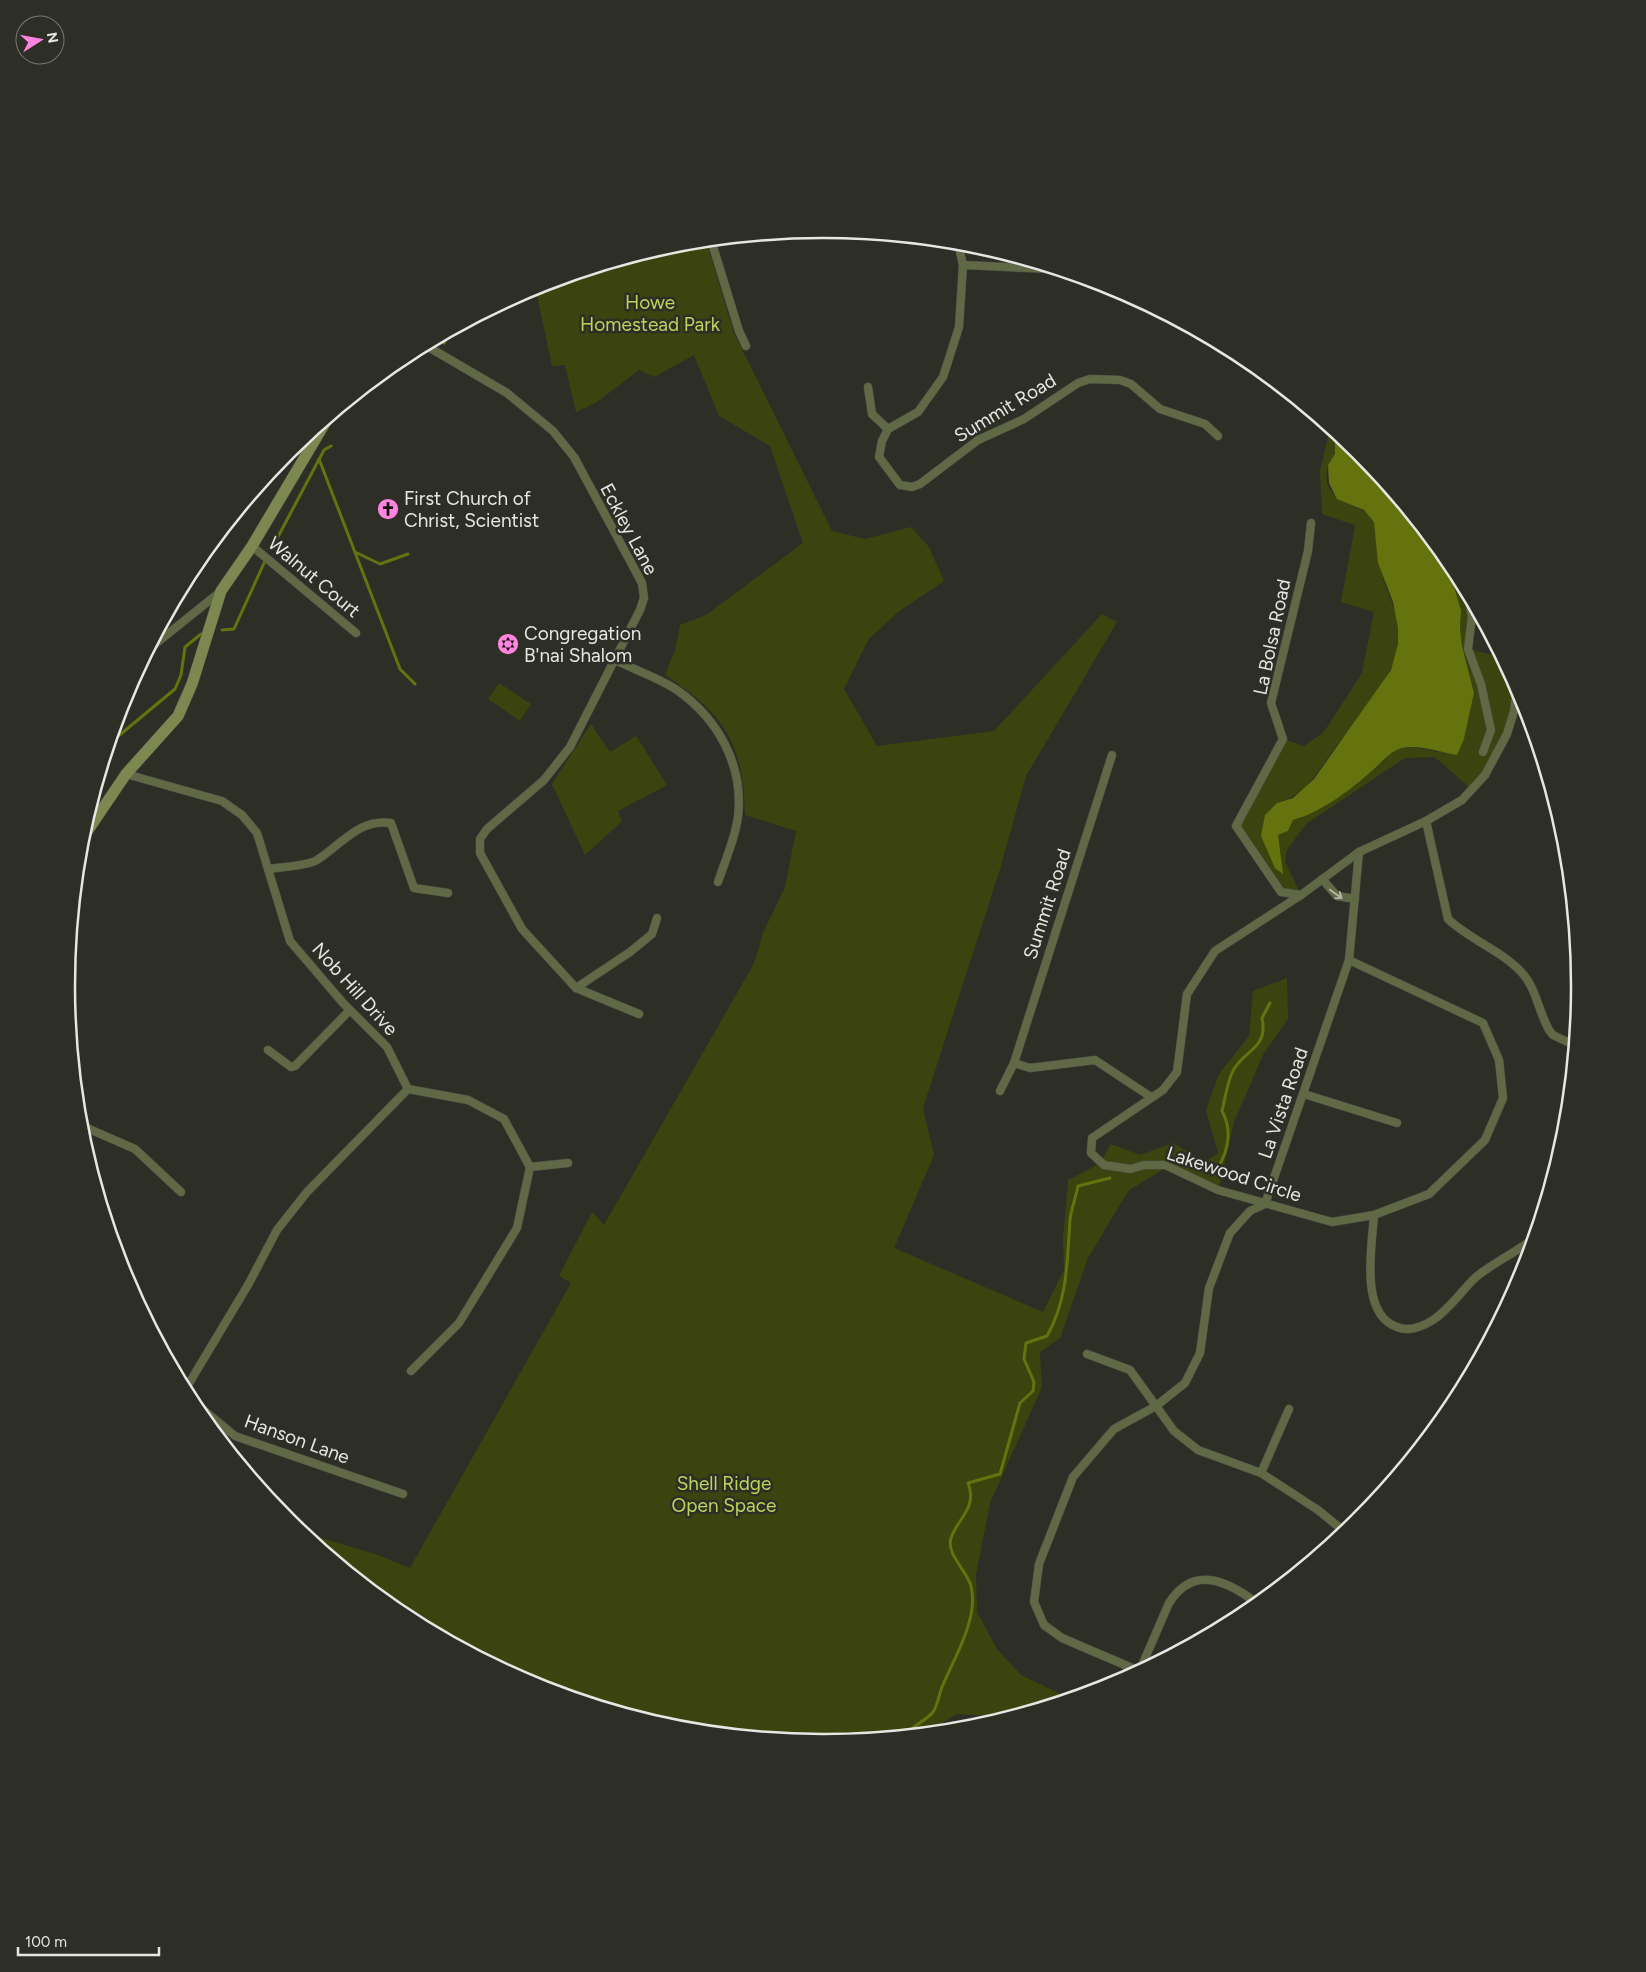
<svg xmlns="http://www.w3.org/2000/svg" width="1646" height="1972" font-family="Figtree,sans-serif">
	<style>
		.green { fill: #3b440e }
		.water { fill: #64730e }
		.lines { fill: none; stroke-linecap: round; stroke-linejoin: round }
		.stream { stroke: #64730e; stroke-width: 3 }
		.street-casing { stroke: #4b4c45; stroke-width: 9 }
		.secondary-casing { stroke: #4b4c45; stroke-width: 12 }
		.street { stroke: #606845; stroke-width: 8 }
		.secondary { stroke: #7c884f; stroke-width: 11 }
		.oneway { stroke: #b0b4a3 }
		.labels { text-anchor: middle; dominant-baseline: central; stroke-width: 5; stroke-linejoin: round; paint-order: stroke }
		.park-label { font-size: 19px; fill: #bdd45c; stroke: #2d2f27 }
		.street-label { font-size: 19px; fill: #e6e7e2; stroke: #2d2f27 }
		.poi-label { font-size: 19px; fill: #e6e7e2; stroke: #2d2f27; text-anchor: start }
		.rim { fill: none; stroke: #e6e7e2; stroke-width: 2.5 }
	</style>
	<rect width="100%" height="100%" fill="#2d2f27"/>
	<g class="green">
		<path d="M706 241 734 333 832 531 865 539 911 527 929 547 944 581 898 612 868 640 844 689 877 746 994 731 1102 614 1117 622 1026 776 1000 869 923 1108 934 1155 894 1248 1043 1312 1064 1270 1063 1239 1068 1180 1099 1164 1111 1144 1140 1155 1173 1143 1204 1162 1218 1153 1206 1110 1219 1074 1249 1036 1253 991 1287 978 1288 1019 1264 1053 1234 1122 1219 1187 1164 1169 1128 1191 1088 1258 1060 1338 1040 1352 1042 1387 990 1503 976 1574 977 1612 997 1649 1021 1675 1069 1698 1009 1717 957 1714 926 1733 823 1743 675 1728 533 1685 402 1615 301 1532 375 1554 410 1568 571 1283 559 1276 592 1212 604 1225 752 967 757 955 762 935 785 887 796 831 745 815C744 744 724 713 665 675L675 650 680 625 706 615 803 543 770 446 719 416 694 355 654 377 639 370 597 402 576 412 565 365 552 366 535 286 676 244Z"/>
		<path d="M1330 428 1338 434C1334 442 1337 449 1334 456 1332 459 1329 462 1328 466 1317 505 1365 501 1374 522 1380 537 1377 556 1381 571 1386 590 1395 606 1398 625 1404 670 1364 712 1338 744 1317 770 1311 792 1277 803L1278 835 1288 831 1293 820C1322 813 1350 790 1372 771 1381 763 1387 754 1399 749 1410 745 1426 749 1437 752L1464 739 1474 693 1462 646 1460 629 1461 610 1445 557 1468 596V649L1501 657 1517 687 1507 734 1472 790 1435 757 1405 758 1306 824 1287 850 1285 862 1301 895 1281 892 1236 826 1283 739 1304 746 1324 732 1362 673 1374 612 1341 602 1355 525 1322 514 1320 471Z"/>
		<path d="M499 683 531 704 520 721 488 699Z"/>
		<path d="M591 724 610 752 636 736 667 785 618 811 622 821 585 855 552 784Z"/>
	</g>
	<path class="water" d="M1338 434 1358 451 1445 557 1461 610 1460 629 1462 646 1474 693 1464 739 1457 755C1439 752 1416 743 1399 749 1387 754 1381 763 1372 771 1350 790 1322 812 1293 820L1288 831 1278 835 1283 874 1275 868 1261 836 1265 815 1277 803 1293 798 1314 779 1391 670 1398 644V628L1393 602 1378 563 1374 522 1364 510 1337 499 1329 483 1328 465 1335 454V440Z"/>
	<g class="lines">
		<g class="stream">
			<path d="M444 343 450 331"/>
			<path d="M319 459 400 669 415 684"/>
			<path d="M271 550 324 450 331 446"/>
			<path d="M355 552 380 564 408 554"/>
			<path d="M222 630 234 629 265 561"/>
			<path d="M110 743 175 689 181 675 185 647 201 634"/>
			<path d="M1169 1160 1197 1167H1218C1229 1150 1232 1129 1222 1111 1225 1099 1227 1084 1232 1073 1242 1050 1269 1050 1262 1018L1270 1003"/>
			<path d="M908 1734C914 1724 926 1721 933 1712 938 1705 939 1694 942 1687 954 1658 979 1619 971 1586 967 1571 946 1554 951 1538 957 1519 978 1508 968 1483L1000 1474 1020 1403 1033 1391 1034 1382 1024 1359 1026 1343 1047 1336C1068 1299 1067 1261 1070 1220 1071 1209 1076 1197 1078 1186L1110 1178"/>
		</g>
		<g class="street-casing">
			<g id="street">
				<path d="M711 240 739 331 746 346"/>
				<path d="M958 243 963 265 959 327 943 377 918 412 888 429 882 441 879 457 900 485 912 487 920 484 978 440 1024 419 1078 383 1090 379 1120 380 1131 384 1160 409 1205 424 1218 436"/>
				<path d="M963 265 1052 269"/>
				<path d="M425 345 507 393 553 431 574 457 642 583 644 598 640 610 570 747 544 780 487 829 480 839V853L522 929 576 988 639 1014"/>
				<path d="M868 387 872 414 888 429"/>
				<path d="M252 546 356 633"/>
				<path d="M1468 596 1472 616 1468 649 1481 684 1491 730 1483 752"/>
				<path d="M149 649 220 592"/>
				<path d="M615 660C635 670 659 678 677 690 718 719 744 765 738 817 735 839 725 861 718 882"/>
				<path d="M126 774 222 801 242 815 257 833 290 941 343 1003 387 1047 408 1089 307 1192 277 1230 248 1285 185 1390"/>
				<path d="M1426 821 1448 919C1470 940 1503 951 1523 974 1536 989 1539 1012 1549 1030L1553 1035 1574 1045"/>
				<path d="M268 869C280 867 308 866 317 860 341 845 359 818 391 823L414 888 448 893"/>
				<path d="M1322 879 1337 896 1355 899"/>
				<path d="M1301 895 1281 892 1236 826 1283 739 1271 703 1308 551 1311 523"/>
				<path d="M1349 960 1483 1023 1499 1060 1503 1098 1485 1140 1429 1194 1374 1215 1332 1222 1218 1190 1165 1165H1144L1131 1169 1104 1165 1091 1153 1092 1138 1163 1090 1177 1072 1187 994 1215 951 1301 895 1359 852 1426 821 1462 800 1485 775 1507 734 1514 711 1517 687"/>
				<path d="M576 988 630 952 652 934 657 918"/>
				<path d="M268 1050 291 1067 295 1066 350 1010"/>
				<path d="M1014 1063 1030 1068 1095 1060 1151 1097"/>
				<path d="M408 1089 468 1100 504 1119 530 1167 517 1228 459 1323 411 1371"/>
				<path d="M1000 1091 1014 1063 1112 755"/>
				<path d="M1304 1094 1397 1123"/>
				<path d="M80 1125 135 1149 181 1192"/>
				<path d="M530 1167 568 1163"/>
				<path d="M1374 1215C1372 1246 1359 1314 1397 1327 1409 1332 1422 1327 1433 1320 1450 1309 1461 1291 1476 1277 1493 1263 1515 1253 1533 1239"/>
				<path d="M1087 1354 1130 1370 1174 1431 1198 1450 1261 1473 1318 1510 1345 1532"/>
				<path d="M189 1398 235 1436 403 1494"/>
				<path d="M1261 1473 1289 1409"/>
				<path d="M1140 1670 1169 1603C1194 1564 1228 1581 1258 1604"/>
				<path d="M1139 1671 1062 1638 1044 1625 1034 1602 1039 1564 1073 1477 1114 1429 1156 1406 1185 1383 1200 1353 1209 1288 1230 1233 1250 1211 1265 1204 1349 960 1359 852"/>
			</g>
		</g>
		<g class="secondary-casing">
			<path id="secondary" d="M80 842 126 774 178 716 192 684 221 591 252 546 328 418"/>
		</g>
		<use href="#street" class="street"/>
		<use href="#secondary" class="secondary"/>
	</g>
	<defs><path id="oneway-shaft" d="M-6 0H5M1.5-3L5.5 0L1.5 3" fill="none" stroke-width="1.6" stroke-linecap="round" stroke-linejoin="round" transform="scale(1.25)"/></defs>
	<use class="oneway" href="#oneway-shaft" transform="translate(1336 894) rotate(35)"/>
	<defs>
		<g id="church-disc" transform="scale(1.125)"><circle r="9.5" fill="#fe85df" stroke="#2d2f27"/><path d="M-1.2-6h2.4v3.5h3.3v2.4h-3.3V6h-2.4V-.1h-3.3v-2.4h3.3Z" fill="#111"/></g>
		<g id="synagogue-disc" transform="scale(1.125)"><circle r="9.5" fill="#fe85df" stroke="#2d2f27"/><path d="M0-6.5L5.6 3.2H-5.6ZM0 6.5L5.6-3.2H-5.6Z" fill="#111"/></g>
	</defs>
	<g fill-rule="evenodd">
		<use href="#church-disc" x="388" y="509"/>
		<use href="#synagogue-disc" x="508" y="644"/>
	</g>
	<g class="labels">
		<g class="park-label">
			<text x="650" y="302">Howe<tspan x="650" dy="22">Homestead Park</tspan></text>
			<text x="724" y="1483">Shell Ridge<tspan x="724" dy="22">Open Space</tspan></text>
		</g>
		<g class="street-label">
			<text transform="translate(1005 408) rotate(-31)">Summit Road</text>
			<text transform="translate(629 529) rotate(62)">Eckley Lane</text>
			<text transform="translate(314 577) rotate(40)">Walnut Court</text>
			<text transform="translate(1272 637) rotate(-78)">La Bolsa Road</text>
			<text transform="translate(1047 904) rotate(-72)">Summit Road</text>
			<text transform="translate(355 989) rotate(48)">Nob Hill Drive</text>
			<text transform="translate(1283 1103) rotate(-71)">La Vista Road</text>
			<text transform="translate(1234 1174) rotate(18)">Lakewood Circle</text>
			<text transform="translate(297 1439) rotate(20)">Hanson Lane</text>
		</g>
		<g class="poi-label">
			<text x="404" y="498">First Church of<tspan x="404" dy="22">Christ, Scientist</tspan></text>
			<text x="524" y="633">Congregation<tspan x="524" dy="22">B'nai Shalom</tspan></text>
		</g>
	</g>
	<path d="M0 0H1646V1972H0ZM75 986a748 748 0 1 1 1496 0a748 748 0 1 1-1496 0Z" fill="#2d2f27" fill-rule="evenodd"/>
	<path class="rim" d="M75 986a748 748 0 1 1 1496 0a748 748 0 1 1-1496 0Z"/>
	<g transform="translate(40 40) rotate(79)"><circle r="24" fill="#2d2f27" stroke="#777972"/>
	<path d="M0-4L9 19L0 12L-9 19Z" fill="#fe85df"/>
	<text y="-8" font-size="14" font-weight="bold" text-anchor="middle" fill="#e6e7e2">N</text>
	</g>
	<path d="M18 1947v8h141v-8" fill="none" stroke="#e6e7e2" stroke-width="2.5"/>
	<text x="25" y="1947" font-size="15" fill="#e6e7e2" stroke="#2d2f27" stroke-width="4" paint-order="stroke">100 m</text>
</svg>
